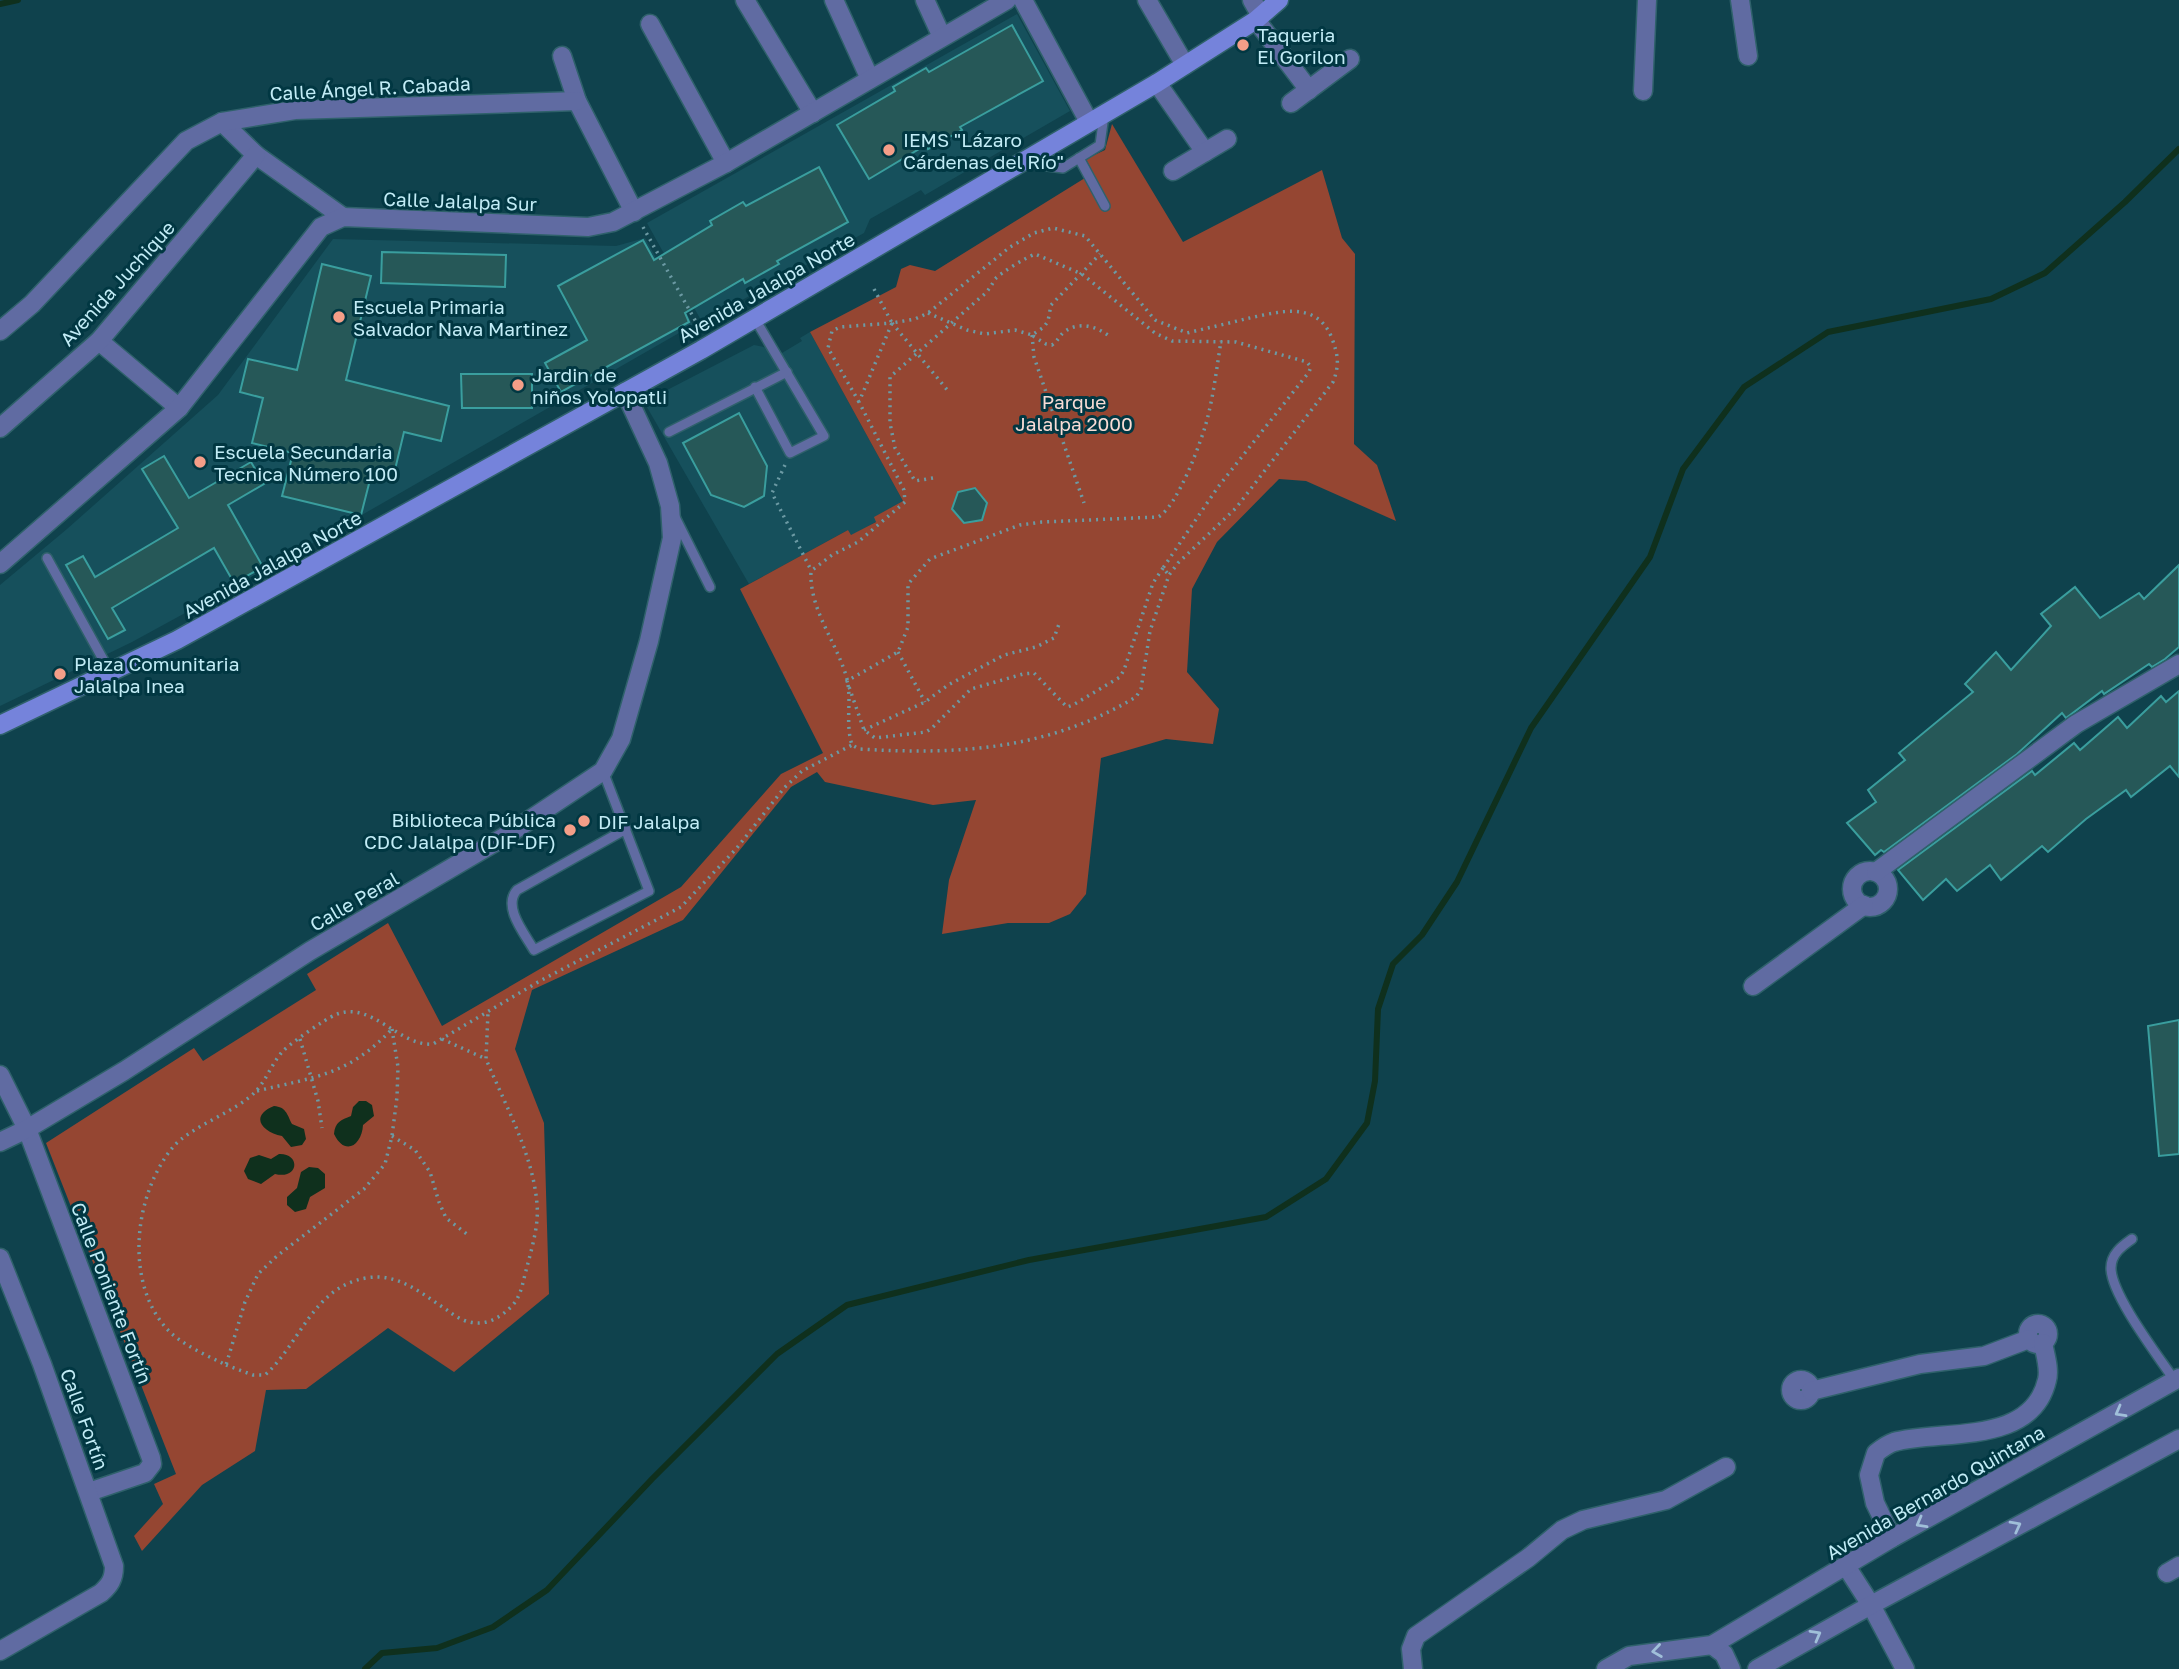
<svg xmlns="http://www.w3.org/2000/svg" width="2179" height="1669" font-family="'Golos Text',sans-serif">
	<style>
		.built { fill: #16505c }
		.green { fill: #954632 }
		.water { fill: #0f301d }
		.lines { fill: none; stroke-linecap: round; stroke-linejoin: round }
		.stream { stroke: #0f301d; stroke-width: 6 }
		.building { fill: #265858; stroke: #3a9e9e; stroke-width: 2 }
		.lane-casing { stroke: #2f616b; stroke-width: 12 }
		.street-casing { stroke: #2f616b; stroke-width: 21 }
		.secondary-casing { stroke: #2f616b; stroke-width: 21 }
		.path { stroke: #6c9aa4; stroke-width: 3.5; stroke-dasharray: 2 5; stroke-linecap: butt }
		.lane { stroke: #606ba2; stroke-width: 9 }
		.street { stroke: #606ba2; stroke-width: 18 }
		.secondary { stroke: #7583db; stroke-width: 18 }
		.oneway { stroke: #a0bfd9 }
		.poi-dot { fill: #f49e88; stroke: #013742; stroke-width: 2.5 }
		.labels { text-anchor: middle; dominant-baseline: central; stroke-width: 6; stroke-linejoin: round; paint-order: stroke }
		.poi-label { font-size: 19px; fill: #c2ecf6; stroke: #013742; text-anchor: start }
		.street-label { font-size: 19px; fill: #c2ecf6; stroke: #013742 }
		.park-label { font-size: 19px; fill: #f9dcd5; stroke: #013742 }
	</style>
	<rect width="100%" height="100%" fill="#0f424d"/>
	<g class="built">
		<path d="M1017 14 1070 111 925 195 921 190 870 219 864 233 702 322 647 223Z"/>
		<path d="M645 238 693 325 306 547 132 642 0 706V585L67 529 218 395 333 239 616 246Z"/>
		<path d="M810 332 903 501 875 517 877 521 851 536 848 530 749 584 644 402 754 345 773 349 777 356 802 341 800 338Z"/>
	</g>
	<path class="green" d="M1112 124 1183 242 1322 170 1342 238 1355 254 1354 444 1377 465 1396 521 1306 481 1279 479 1217 542 1192 589 1187 672 1219 709 1213 744 1166 739 1101 758 1086 894 1070 914 1049 923H1008L942 934 949 880 976 800 933 805 825 782 817 772 791 787 683 920 532 990 515 1049 544 1123 549 1294 454 1372 388 1328 306 1389 266 1390 255 1451 202 1485 142 1551 134 1536 163 1504 154 1484 176 1474 46 1143 194 1048 203 1061 316 990 307 974 388 923 442 1026 681 887 781 774 823 753 740 589 848 530 851 535 876 522 874 517 903 501 810 332 896 287 901 269 910 265 935 271 1093 173 1086 159 1105 150Z"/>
	<g class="water">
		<path d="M359 1101H366L372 1105 374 1116 363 1125C362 1145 345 1157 334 1134 335 1122 341 1120 351 1116L353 1107Z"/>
		<path d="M274 1106C286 1107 287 1114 292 1124L304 1129 306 1139 302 1145 291 1147 282 1136C262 1132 249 1116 274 1106Z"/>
		<path d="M279 1154C301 1153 299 1180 275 1174L261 1184 248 1179 244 1171 250 1158 259 1155 271 1159Z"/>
		<path d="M309 1167 318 1168 325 1174V1188L310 1197 306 1209 295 1212 287 1205V1197L297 1188 301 1172Z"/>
	</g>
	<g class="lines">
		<g class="stream">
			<path d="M0 4 18 0"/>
			<path d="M365 1669 382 1653 437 1648 493 1627 547 1590 652 1479 777 1354 847 1305 1029 1260 1266 1217 1326 1179 1367 1123 1375 1081 1378 1009 1393 964 1422 935 1457 882 1531 728 1650 557 1683 469 1744 387 1828 332 1991 299 2045 273 2125 202 2179 149"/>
		</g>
	</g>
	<g class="building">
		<path d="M1012 25 1043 81 960 127 962 130 928 149 926 145 869 179 837 125 895 91 893 87 926 68 929 72Z"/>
		<path d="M819 167 848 222 777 261 779 264 745 283 743 279 685 313 689 322 561 392 545 363 587 340 558 286 643 240 654 260 712 225 710 221 743 202 746 206Z"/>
		<path d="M382 252 506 255 505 287 381 283Z"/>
		<path d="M322 264 371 276 346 380 449 406 441 441 404 432 393 478 372 472 361 515 282 496 293 453 252 443 263 398 240 392 248 359 297 370Z"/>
		<path d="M461 374H532V408H462Z"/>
		<path d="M739 413 767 466 764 496 744 507 711 495 683 443Z"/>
		<path d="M164 456 189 498 251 462 264 484 228 505 263 567 234 583 214 548 112 608 125 630 108 639 66 565 83 556 95 577 178 528 142 469Z"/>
		<path d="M975 488 987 503 982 520 964 523 952 509 958 492Z"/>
		<path d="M2179 565V647L2165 659 2152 667 2149 664 2104 694 2102 691 2066 718 2062 713 2017 754 1884 852 1881 850 1875 855 1847 823 1876 802 1868 790 1905 760 1899 753 1973 692 1965 684 1996 652 2011 670 2051 626 2041 614 2075 587 2100 618 2139 593 2144 599Z"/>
		<path d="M2179 691V777L2170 766 2131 797 2126 790 2086 819 2048 852 2042 846 2001 880 1990 865 1957 891 1946 879 1923 900 1898 870 2032 771 2035 775 2074 743 2080 750 2118 717 2127 728 2161 696 2166 702Z"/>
		<path d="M2179 1020V1154L2159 1156 2148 1026Z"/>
	</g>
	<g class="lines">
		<g class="lane-casing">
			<g id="lane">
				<path d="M1079 158 1105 206"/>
				<path d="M1025 163 1063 168 1100 145 1104 115"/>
				<path d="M755 387 790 453 824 436 755 319"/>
				<path d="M669 432 787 372"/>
				<path d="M675 517 710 587"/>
				<path d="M47 558 110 672"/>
				<path d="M603 771 649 891 534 950C525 934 502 907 517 890L626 829"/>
				<path d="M2132 1239C2122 1246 2111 1254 2111 1268 2111 1295 2159 1357 2175 1381"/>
			</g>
		</g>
		<g class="street-casing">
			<g id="street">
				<path d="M745 0 813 113"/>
				<path d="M834 0 870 79"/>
				<path d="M925 0 942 37"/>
				<path d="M1023 0 1089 122"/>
				<path d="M1147 0 1185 65"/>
				<path d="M1252 0 1261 16"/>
				<path d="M1740 0 1748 56"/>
				<path d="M1256 20 1309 90"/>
				<path d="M650 24 726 163"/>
				<path d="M562 56 577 101 634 212"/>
				<path d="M1157 83 1205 152"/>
				<path d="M1643 91 1647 0"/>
				<path d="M1291 103 1350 59"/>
				<path d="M222 122 256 155 343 217"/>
				<path d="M1173 171 1227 139"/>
				<path d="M0 331 32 304 186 141 222 122 295 110 577 101"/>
				<path d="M99 341 179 408"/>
				<path d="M0 428 99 341 256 155"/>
				<path d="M0 564 179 408 321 227 343 217 588 227 613 222 726 163 1007 0"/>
				<circle cx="1870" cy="889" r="18"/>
				<path d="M1876 872 2076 724 2179 664"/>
				<path d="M1753 986 1864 905"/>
				<path d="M0 1075 27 1129 151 1458 152 1464 145 1473 89 1492"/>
				<path d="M0 1142 27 1129 124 1071 310 951 504 837 603 771 621 739 649 641 672 538 670 506 658 463 625 392"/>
				<path d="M0 1258 42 1364 114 1566C114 1579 110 1585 101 1593L0 1651"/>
				<circle cx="2038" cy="1334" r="10"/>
				<circle cx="1801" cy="1390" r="10"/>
				<path d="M1811 1391 1920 1364 1984 1356 2029 1339"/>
				<path d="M1892 1538 1875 1503 1869 1475 1876 1453C1881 1449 1888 1444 1894 1442 1943 1429 2032 1446 2047 1380 2050 1369 2045 1354 2043 1343"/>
				<path d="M1846 1566 1871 1605 1905 1669"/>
				<path d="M2167 1573 2179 1566"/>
				<path d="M1712 1645 1724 1654 1731 1669"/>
				<path d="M1413 1669 1411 1649 1416 1636 1528 1558 1562 1530 1583 1520 1666 1500 1726 1467"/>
				<path d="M1606 1669 1629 1656 1712 1645 1892 1538 2179 1378"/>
				<path d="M1757 1669 1871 1605 2179 1439"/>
			</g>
		</g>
		<g class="secondary-casing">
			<path id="secondary" d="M0 725 177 640 701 350 1157 83 1256 20 1279 0"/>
		</g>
		<g class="path">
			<path d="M643 227 700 329"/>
			<path d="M874 289 892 323 915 319 928 313 1010 247 1034 233 1053 228 1085 236 1155 320 1187 333C1207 328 1226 324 1245 319 1275 313 1315 299 1331 336 1338 354 1340 364 1333 382L1236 508 1178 563 1169 575 1150 631 1141 689 1136 697C1047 750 960 755 859 749L852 745C845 723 852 701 847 679 837 642 809 610 811 571L832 555 858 542 905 502 904 490 859 402 892 323"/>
			<path d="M928 313 967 330 985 334 1015 330 1032 335 1044 327 1048 321 1051 305 1100 254"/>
			<path d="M892 323 949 392"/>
			<path d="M1032 335 1034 357 1084 503"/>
			<path d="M1033 336 1046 344 1052 345C1058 341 1059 336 1064 332 1079 321 1096 326 1109 336"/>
			<path d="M859 402 828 348 832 331 840 327 892 323"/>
			<path d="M785 465 772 493 811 570"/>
			<path d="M933 478 915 481 895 448 890 423V377L981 297C988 292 991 286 995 279 1002 272 1025 258 1035 254L1082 274 1155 333 1172 341 1236 342 1307 362 1311 367 1309 372 1218 487 1163 568 1169 575"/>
			<path d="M1163 568 1153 583 1124 670 1120 677 1073 705 1067 707 1034 673 1023 674 971 689 932 728 926 732 875 738 864 730 847 681 898 652 908 627V584L930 559 1020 525 1042 522 1158 517C1177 508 1203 438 1208 416 1214 392 1217 366 1221 341"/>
			<path d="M898 652 925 702"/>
			<path d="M864 730 925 702 948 685 1004 655 1036 647 1054 638 1059 624"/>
			<path d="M392 1029 398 1067 397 1097 392 1136 385 1164 364 1189 277 1256 258 1274 245 1302 226 1365C206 1355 182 1345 167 1329 124 1282 134 1194 173 1147 191 1126 238 1111 256 1091 267 1079 272 1063 283 1051 291 1043 325 1019 335 1015 371 999 399 1047 433 1044L538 982 681 907 736 849 784 788 802 771 852 745"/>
			<path d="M300 1039 318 1101 322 1128"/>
			<path d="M442 1039 486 1059 488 1012"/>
			<path d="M257 1091C315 1077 349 1075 392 1029"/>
			<path d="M392 1136 415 1150 430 1172 439 1202 446 1218 468 1235"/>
			<path d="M226 1365 253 1375H265C300 1344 313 1287 366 1278 398 1272 422 1294 447 1310 453 1315 463 1321 470 1322 487 1326 501 1317 512 1306 522 1295 523 1280 527 1267 532 1247 539 1225 537 1204 533 1154 505 1105 486 1059"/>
		</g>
		<use href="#lane" class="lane"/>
		<use href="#street" class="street"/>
		<use href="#secondary" class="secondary"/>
	</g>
	<defs><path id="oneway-chevron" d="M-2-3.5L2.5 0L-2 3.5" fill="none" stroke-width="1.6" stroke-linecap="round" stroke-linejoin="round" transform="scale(1.75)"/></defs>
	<g class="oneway">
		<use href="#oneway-chevron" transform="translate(2120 1412) rotate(151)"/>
		<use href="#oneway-chevron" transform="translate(1921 1523) rotate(151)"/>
		<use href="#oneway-chevron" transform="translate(2016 1526) rotate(-28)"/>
		<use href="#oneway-chevron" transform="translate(1816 1635) rotate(-29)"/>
		<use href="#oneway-chevron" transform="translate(1657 1651) rotate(172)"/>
	</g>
	<g class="poi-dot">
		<circle cx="1243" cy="45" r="7"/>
		<circle cx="889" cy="150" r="7"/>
		<circle cx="339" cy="317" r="7"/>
		<circle cx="518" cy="385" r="7"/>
		<circle cx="200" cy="462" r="7"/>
		<circle cx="60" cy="674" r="7"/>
		<circle cx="584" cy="821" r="7"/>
		<circle cx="570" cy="830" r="7"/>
	</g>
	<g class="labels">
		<g class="poi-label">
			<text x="1257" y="34">Taqueria<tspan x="1257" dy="22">El Gorilon</tspan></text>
			<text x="903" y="139">IEMS "Lázaro<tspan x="903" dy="22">Cárdenas del Río"</tspan></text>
			<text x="353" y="306">Escuela Primaria<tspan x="353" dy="22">Salvador Nava Martinez</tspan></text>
			<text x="532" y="374">Jardin de<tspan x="532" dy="22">niños Yolopatli</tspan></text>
			<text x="214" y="451">Escuela Secundaria<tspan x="214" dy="22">Tecnica Número 100</tspan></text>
			<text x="74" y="663">Plaza Comunitaria<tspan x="74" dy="22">Jalalpa Inea</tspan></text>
			<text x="556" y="819" text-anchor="end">Biblioteca Pública<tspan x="556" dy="22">CDC Jalalpa (DIF-DF)</tspan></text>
			<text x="598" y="821">DIF Jalalpa</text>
		</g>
		<g class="street-label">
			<text transform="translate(370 88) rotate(-3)">Calle Ángel R. Cabada</text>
			<text transform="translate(460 201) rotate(2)">Calle Jalalpa Sur</text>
			<text transform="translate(117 283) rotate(-48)">Avenida Juchique</text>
			<text transform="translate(766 287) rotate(-30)">Avenida Jalalpa Norte</text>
			<text transform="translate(272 564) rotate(-29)">Avenida Jalalpa Norte</text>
			<text transform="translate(354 901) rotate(-30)">Calle Peral</text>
			<text transform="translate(112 1293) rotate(69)">Calle Poniente Fortín</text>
			<text transform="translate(85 1419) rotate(70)">Calle Fortín</text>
			<text transform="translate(1935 1492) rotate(-30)">Avenida Bernardo Quintana</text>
		</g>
		<g class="park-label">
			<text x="1074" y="401">Parque<tspan x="1074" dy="22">Jalalpa 2000</tspan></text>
		</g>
	</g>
</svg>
